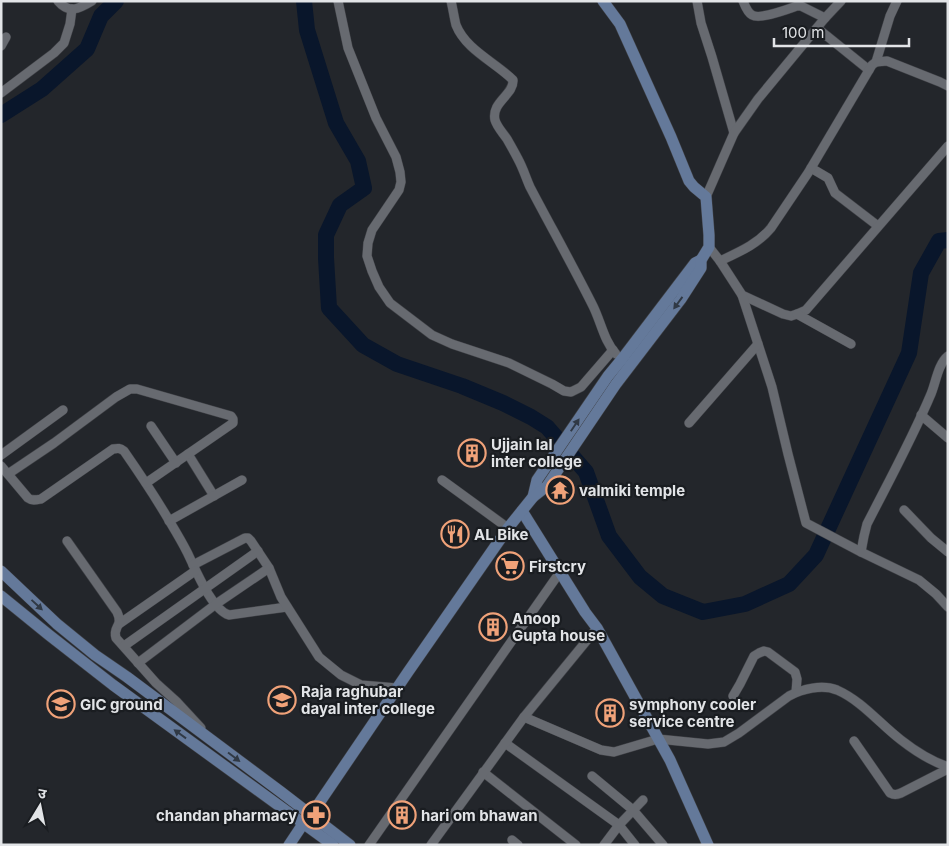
<svg xmlns="http://www.w3.org/2000/svg" width="949" height="846" font-family="Inter,'Noto Sans Devanagari',sans-serif">
	<style>
		.lines { fill: none; stroke-linecap: round; stroke-linejoin: round }
		.river { stroke: #09162b; stroke-width: 16 }
		.street-casing { stroke: #404247; stroke-width: 10 }
		.secondary-casing { stroke: #404247; stroke-width: 12 }
		.street { stroke: #676a70; stroke-width: 9 }
		.secondary { stroke: #64799a; stroke-width: 11 }
		.oneway { fill: #303945 }
		.labels { text-anchor: middle; dominant-baseline: central; stroke-width: 4.5; stroke-linejoin: round; paint-order: stroke }
		.poi-label { font-size: 15px; font-weight: bold; fill: #e2e4e7; stroke: #1a1d21; text-anchor: start }
	</style>
	<rect width="100%" height="100%" fill="#23262b"/>
	<g class="lines">
		<g class="river">
			<path d="M304 1 307 30 336 123 358 161 364 188 340 205 326 235V258L329 308 363 345 397 364 462 386 503 403 531 417 547 427 586 472 609 536 640 577 663 596 703 612 745 604 789 584 816 555 909 353 921 273 939 241 948 240"/>
			<path d="M1 115 42 89 87 49 101 16 116 1"/>
		</g>
		<g class="street-casing">
			<g id="street">
				<path d="M58 1C69 14 79 9 92 1"/>
				<path d="M338 1 348 48 376 118 396 157 400 172 401 182 399 190 372 230 368 243 367 256 372 271 379 287 390 303 432 335 452 344 509 363 552 384 564 391 571 392 581 387 613 350"/>
				<path d="M451 1C453 9 454 17 456 25 466 50 495 62 513 80 514 95 491 102 495 120 497 127 503 133 507 139 511 146 515 153 518 159 523 168 526 178 530 187 551 227 573 266 593 306 601 322 604 341 616 354"/>
				<path d="M697 1 701 23 712 57 734 133"/>
				<path d="M743 1C745 6 748 13 752 15 760 20 788 9 797 6H801L825 18"/>
				<path d="M817 28 869 70"/>
				<path d="M1 46 6 37"/>
				<path d="M876 62 890 16 897 1"/>
				<path d="M1 93 54 53 64 43 70 24 72 9"/>
				<path d="M811 168 828 178 835 193 878 226"/>
				<path d="M706 197 734 133 758 99 825 18 841 1"/>
				<path d="M709 247 720 261 742 295 783 314 791 316 797 314 806 310 948 146"/>
				<path d="M720 261C739 252 758 244 771 228L808 173 872 65 876 62 887 61 940 82 948 86"/>
				<path d="M742 295 772 387 788 454 806 523 861 552"/>
				<path d="M797 314 851 344"/>
				<path d="M948 356C938 364 936 382 931 394 912 439 889 481 867 524L864 536 861 552 919 580 936 594 948 607"/>
				<path d="M921 415 948 438"/>
				<path d="M689 423 758 344"/>
				<path d="M151 426 176 463"/>
				<path d="M188 454 214 496"/>
				<path d="M1 455 63 410"/>
				<path d="M1 466 28 498C32 501 36 500 41 499L113 449C118 448 120 448 124 451 140 474 156 498 170 522 176 532 182 542 187 552 195 568 211 609 229 615L287 607"/>
				<path d="M8 474 54 443 116 397 130 389H137L231 416 233 419V423L146 483"/>
				<path d="M442 480 508 528"/>
				<path d="M904 510 931 538 948 552"/>
				<path d="M169 521 242 480"/>
				<path d="M67 541 117 612C124 627 112 626 116 638L156 683 176 701 201 728"/>
				<path d="M193 565 245 538H248L251 541 269 568 281 597 319 657 341 675 361 685 397 688"/>
				<path d="M119 624 195 571"/>
				<path d="M124 646 258 551"/>
				<path d="M138 663 216 604 269 568"/>
				<path d="M733 696 740 684 754 656 759 653 764 651 768 652 795 672 797 679 796 692"/>
				<path d="M524 717 601 750 614 752 658 739 708 744 724 742 739 733 789 696C802 689 822 684 837 690 862 701 880 724 901 740 915 751 931 761 948 767"/>
				<path d="M854 741 890 793C894 795 896 795 901 793L948 769"/>
				<path d="M505 743 619 825 635 845"/>
				<path d="M483 772 576 845"/>
				<path d="M592 776 633 810 663 845"/>
				<path d="M512 840 518 845"/>
				<path d="M369 845 560 572"/>
				<path d="M431 845 524 717 597 628"/>
				<path d="M604 845 619 825 643 800"/>
			</g>
		</g>
		<g class="secondary-casing">
			<g id="secondary">
				<path d="M533 497 537 480 608 376 622 359 695 263 701 260"/>
				<path d="M522 511 585 612 597 628 670 760 708 845"/>
				<path d="M1 571 57 624 95 655 127 677 281 792 350 845"/>
				<path d="M1 596 49 635 113 685 333 845"/>
				<path d="M289 845 303 824 311 815 408 672 508 528 533 497 547 486 616 384 681 299 701 268V260L709 247V235L706 197 694 187 689 181 671 137 620 24 603 1"/>
			</g>
		</g>
		<use href="#street" class="street"/>
		<use href="#secondary" class="secondary"/>
	</g>
	<defs><path id="oneway-solid" d="M-6-.8H1V-3.2L6.5 0L1 3.2V.8H-6Z" transform="scale(1.25)"/></defs>
	<g class="oneway">
		<use href="#oneway-solid" transform="translate(678 303) rotate(126)"/>
		<use href="#oneway-solid" transform="translate(575 425) rotate(-56)"/>
		<use href="#oneway-solid" transform="translate(37 605) rotate(43)"/>
		<use href="#oneway-solid" transform="translate(180 734) rotate(-144)"/>
		<use href="#oneway-solid" transform="translate(234 757) rotate(37)"/>
	</g>
	<defs>
		<g id="building-ring" transform="scale(1.4375)"><circle r="9.5" fill="#1a1d21" stroke="#f0a279" stroke-width="1.5"/><path d="M-4-6H4V6H1V3H-1V6H-4ZM-2.5-4.3h1.7v1.8h-1.7ZM.8-4.3h1.7v1.8H.8ZM-2.5-1h1.7V.8h-1.7ZM.8-1h1.7V.8H.8Z" fill="#f0a279"/></g>
		<g id="temple-ring" transform="scale(1.4375)"><circle r="9.5" fill="#1a1d21" stroke="#f0a279" stroke-width="1.5"/><path d="M0-6L5-2H3V0L6.5 2.5H4V6H1.5V3h-3V6H-4V2.5H-6.5L-3 0V-2H-5Z" fill="#f0a279"/></g>
		<g id="restaurant-ring" transform="scale(1.4375)"><circle r="9.5" fill="#1a1d21" stroke="#f0a279" stroke-width="1.5"/><path d="M-5-6h1v4h1v-4h1v4h1v-4h1v5L-1.5 .5V6h-2V.5L-5-1ZM5-6V6H3V1.5H1.5Q1.5-4 5-6Z" fill="#f0a279"/></g>
		<g id="supermarket-ring" transform="scale(1.4375)"><circle r="9.5" fill="#1a1d21" stroke="#f0a279" stroke-width="1.5"/><path d="M-6-5.5h2.5l.6 2H6L4.5 2H-2.5L-4.4-4H-6ZM-1.5 3.2a1.3 1.3 0 1 0 .1 0ZM3 3.2a1.3 1.3 0 1 0 .1 0Z" fill="#f0a279"/></g>
		<g id="university-ring" transform="scale(1.4375)"><circle r="9.5" fill="#1a1d21" stroke="#f0a279" stroke-width="1.5"/><path d="M0-5L7-2L0 1L-7-2ZM-4 1L0 2.5L4 1V4Q0 6-4 4Z" fill="#f0a279"/></g>
		<g id="pharmacy-ring" transform="scale(1.4375)"><circle r="9.5" fill="#1a1d21" stroke="#f0a279" stroke-width="1.5"/><path d="M-2-6h4v4h4v4h-4v4h-4v-4h-4v-4h4Z" fill="#f0a279"/></g>
	</defs>
	<g fill-rule="evenodd">
		<use href="#building-ring" x="472" y="453"/>
		<use href="#temple-ring" x="560" y="490"/>
		<use href="#restaurant-ring" x="455" y="534"/>
		<use href="#supermarket-ring" x="510" y="566"/>
		<use href="#building-ring" x="493" y="627"/>
		<use href="#university-ring" x="282" y="700"/>
		<use href="#university-ring" x="61" y="704"/>
		<use href="#building-ring" x="610" y="713"/>
		<use href="#pharmacy-ring" x="316" y="815"/>
		<use href="#building-ring" x="402" y="815"/>
	</g>
	<g class="labels">
		<g class="poi-label">
			<text x="491" y="444">Ujjain lal<tspan x="491" dy="17">inter college</tspan></text>
			<text x="579" y="490">valmiki temple</text>
			<text x="474" y="534">AL Bike</text>
			<text x="529" y="566">Firstcry</text>
			<text x="512" y="618">Anoop<tspan x="512" dy="17">Gupta house</tspan></text>
			<text x="301" y="691">Raja raghubar<tspan x="301" dy="17">dayal inter college</tspan></text>
			<text x="80" y="704">GIC ground</text>
			<text x="629" y="704">symphony cooler<tspan x="629" dy="17">service centre</tspan></text>
			<text x="297" y="815" text-anchor="end">chandan pharmacy</text>
			<text x="421" y="815">hari om bhawan</text>
		</g>
	</g>
	<rect width="949" height="846" fill="none" stroke="#e2e4e7" stroke-width="5"/>
	<g transform="translate(40 806) rotate(10)" stroke="#1a1d21" stroke-width="4" paint-order="stroke">
	<path d="M0-4L9 19L0 12L-9 19Z" fill="#e2e4e7"/>
	<text y="-8" font-size="14" font-weight="bold" text-anchor="middle" fill="#e2e4e7">उ</text>
	</g>
	<path d="M774 38v8h135v-8" fill="none" stroke="#e2e4e7" stroke-width="2.5"/>
	<text x="782" y="38" font-size="15" fill="#e2e4e7" stroke="#1a1d21" stroke-width="4" paint-order="stroke">100 m</text>
</svg>
